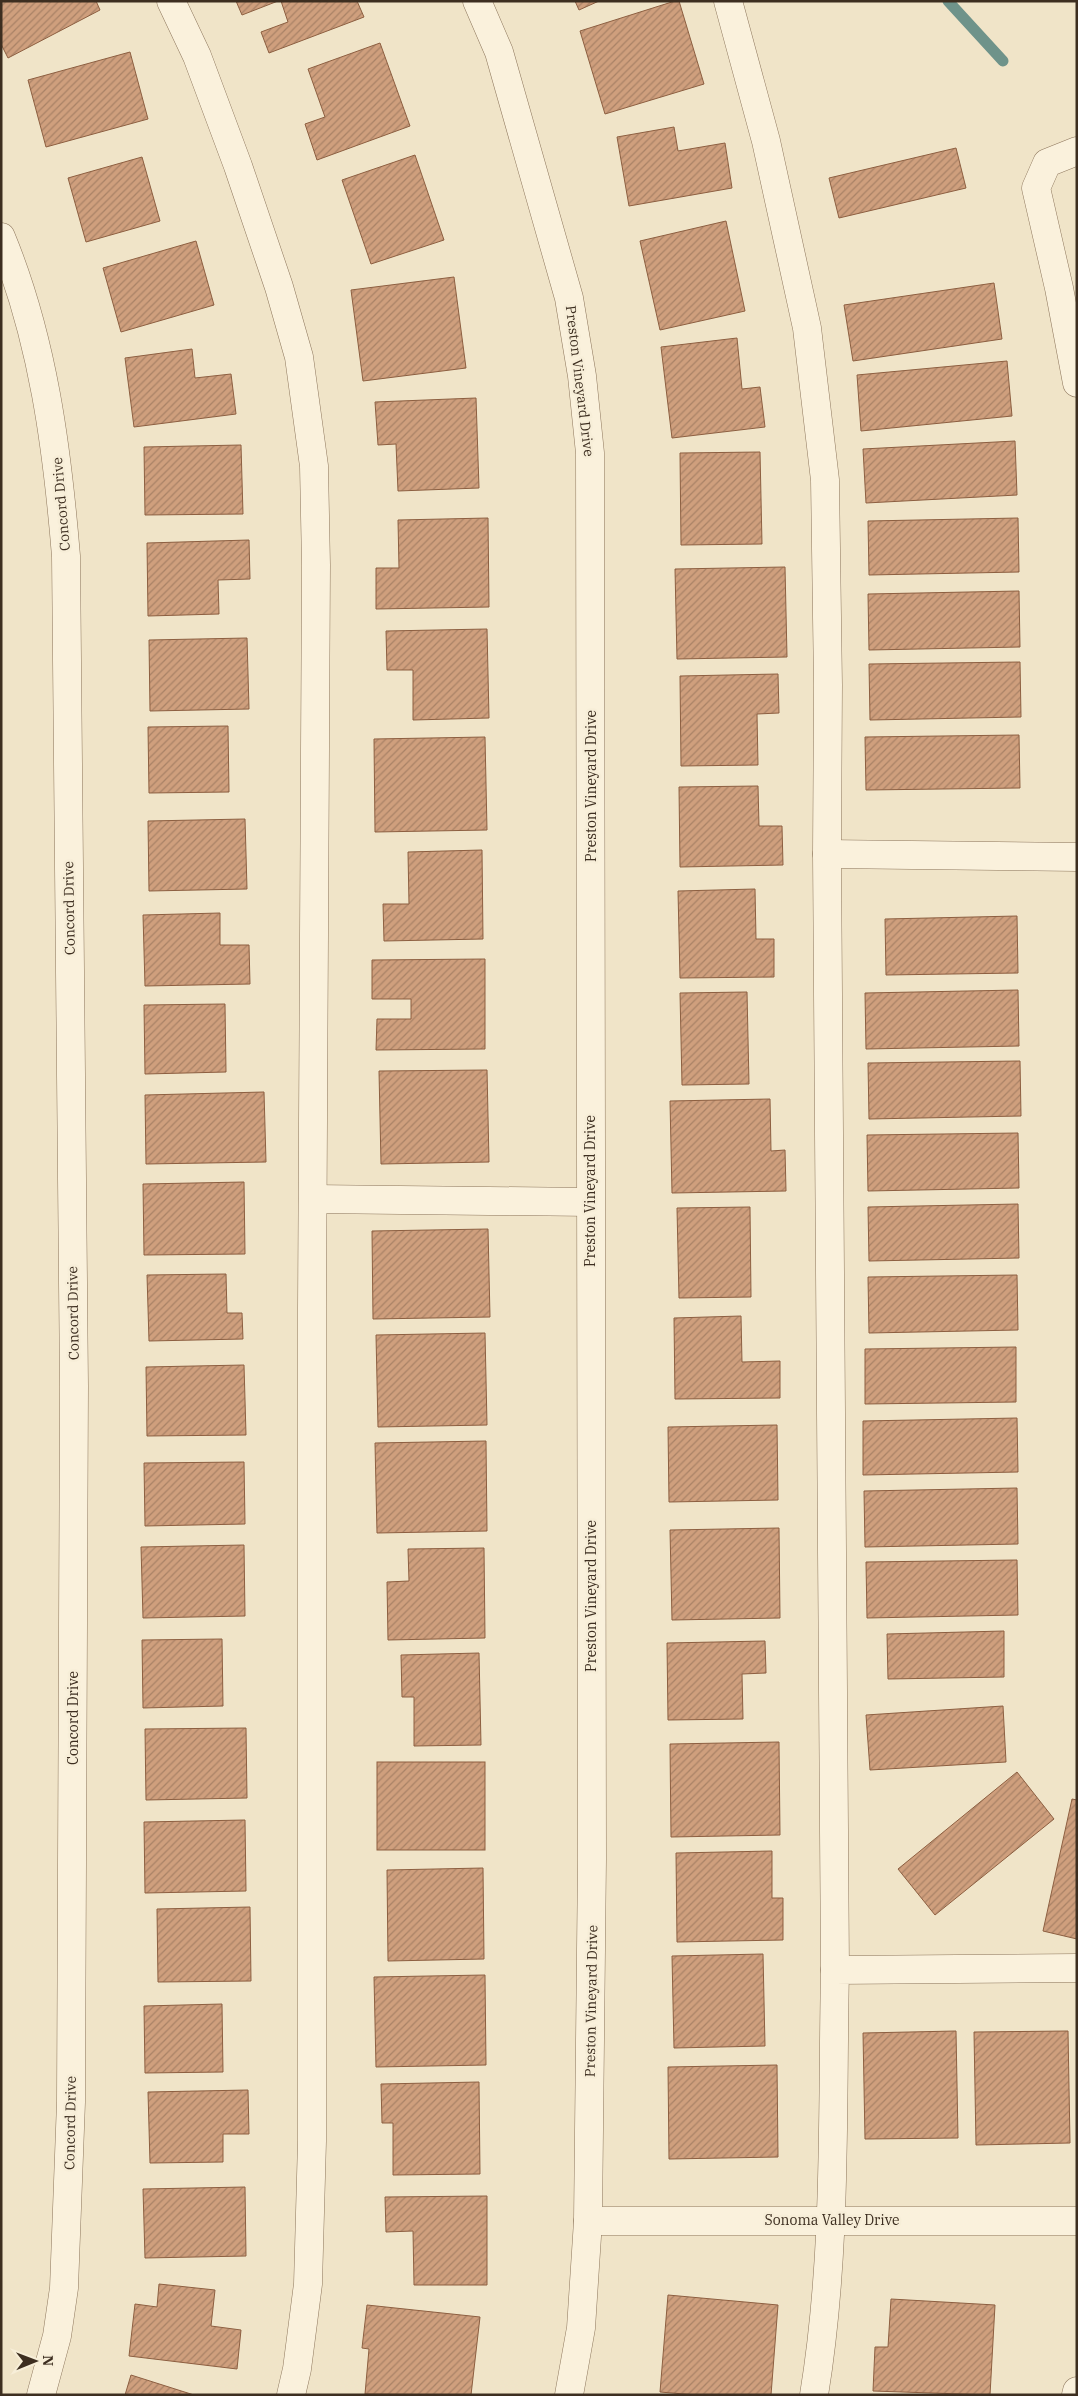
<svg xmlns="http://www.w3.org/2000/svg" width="1078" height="2396" font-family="'IBM Plex Serif',serif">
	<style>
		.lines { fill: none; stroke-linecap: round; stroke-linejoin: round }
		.stream { stroke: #6f938a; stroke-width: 11 }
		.building { fill: url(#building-hatch); stroke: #8d5f41 }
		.minor-casing { stroke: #8d765c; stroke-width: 29 }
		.minor { stroke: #faf1dc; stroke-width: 28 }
		.labels { text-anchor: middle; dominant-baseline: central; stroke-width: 5; stroke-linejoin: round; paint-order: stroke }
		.street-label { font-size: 14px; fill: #3d2e20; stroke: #f7eed8 }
	</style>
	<defs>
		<pattern id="building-hatch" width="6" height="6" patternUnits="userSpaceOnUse" patternTransform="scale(1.25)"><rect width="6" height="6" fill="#cf9f7d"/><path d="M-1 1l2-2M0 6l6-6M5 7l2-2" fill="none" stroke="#a98266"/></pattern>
	</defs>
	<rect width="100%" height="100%" fill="#f0e4c8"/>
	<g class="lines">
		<path class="stream" d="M948 1 1003 61"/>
	</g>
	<g class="building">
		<path d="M1 1H96L100 10 8 58 1 44Z"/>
		<path d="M236 1H278L242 15Z"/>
		<path d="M281 1H357L364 17 269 53 261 32 288 22Z"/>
		<path d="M575 1H599L579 10Z"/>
		<path d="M675 1H679L704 84 605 114 580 31Z"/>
		<path d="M380 43 410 126 317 160 305 124 325 117 308 69Z"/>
		<path d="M130 52 148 119 46 147 28 80Z"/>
		<path d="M674 127 678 151 725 143 732 188 629 206 617 137Z"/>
		<path d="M956 148 966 188 839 218 829 178Z"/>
		<path d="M415 155 444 240 371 264 342 180Z"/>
		<path d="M142 157 160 221 86 242 68 178Z"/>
		<path d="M726 221 745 311 660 330 640 241Z"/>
		<path d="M196 241 214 305 121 332 103 268Z"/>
		<path d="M454 277 466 368 363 381 351 290Z"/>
		<path d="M994 283 1002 339 853 361 844 305Z"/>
		<path d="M737 338 742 389 760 387 765 427 672 438 661 347Z"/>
		<path d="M192 349 195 378 231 374 236 414 134 427 125 358Z"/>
		<path d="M1007 361 1012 416 861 431 857 375Z"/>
		<path d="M476 398 479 488 398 491 396 444 378 445 375 402Z"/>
		<path d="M1015 441 1017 495 866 503 863 449Z"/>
		<path d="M241 445 243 514 145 515 144 447Z"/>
		<path d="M760 452 762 544 681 545 680 453Z"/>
		<path d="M488 518 489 607 376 609V568H399L398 520Z"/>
		<path d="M1018 518 1019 572 869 575 868 521Z"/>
		<path d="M249 540 250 579 218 580 219 614 148 616 147 543Z"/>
		<path d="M785 567 787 657 677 659 675 569Z"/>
		<path d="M1019 591 1020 647 869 650 868 594Z"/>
		<path d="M487 629 489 718 413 720V670H387L386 631Z"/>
		<path d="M247 638 249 709 150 711 149 640Z"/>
		<path d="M1020 662 1021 717 870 720 869 664Z"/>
		<path d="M778 674 779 713 757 714 758 765 681 766 680 676Z"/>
		<path d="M228 726 229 792 149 793 148 727Z"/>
		<path d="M1019 735 1020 788 866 790 865 737Z"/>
		<path d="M485 737 487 830 375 832 374 739Z"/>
		<path d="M758 786 759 826H782L783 865 680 867 679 787Z"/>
		<path d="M245 819 247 889 149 891 148 821Z"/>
		<path d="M482 850 483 939 384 941 383 904H409L408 852Z"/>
		<path d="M755 889 756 939H774V977L680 978 678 891Z"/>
		<path d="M220 913V945H249L250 984 145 986 143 915Z"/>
		<path d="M1017 916 1018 973 886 975 885 919Z"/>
		<path d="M485 959V1049L376 1050 377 1019H411V999H372V960Z"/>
		<path d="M1018 990 1019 1046 866 1049 865 993Z"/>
		<path d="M747 992 749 1084 682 1085 680 993Z"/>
		<path d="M225 1004 226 1072 145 1074 144 1005Z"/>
		<path d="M1020 1061 1021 1116 869 1119 868 1063Z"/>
		<path d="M487 1070 489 1162 381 1164 379 1071Z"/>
		<path d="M264 1092 266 1162 146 1164 145 1095Z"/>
		<path d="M770 1099 771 1151 785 1150 786 1191 672 1193 670 1101Z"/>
		<path d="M1018 1133 1019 1188 868 1191 867 1135Z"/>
		<path d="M244 1182 245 1254 144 1255 143 1184Z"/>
		<path d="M1018 1204 1019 1258 869 1261 868 1207Z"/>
		<path d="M750 1207 751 1297 679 1298 677 1208Z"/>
		<path d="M488 1229 490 1317 373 1319 372 1231Z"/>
		<path d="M226 1274 227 1313H242L243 1339 149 1341 147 1275Z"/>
		<path d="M1017 1275 1018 1330 869 1333 868 1277Z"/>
		<path d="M741 1316 742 1362 780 1361V1398L675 1399 674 1318Z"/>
		<path d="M485 1333 487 1425 378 1427 376 1335Z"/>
		<path d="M1016 1347V1402L865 1404V1349Z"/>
		<path d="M244 1365 246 1435 147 1436 146 1367Z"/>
		<path d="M1017 1418 1018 1472 863 1475V1421Z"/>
		<path d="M777 1425 778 1500 669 1502 668 1427Z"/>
		<path d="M486 1441 487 1531 377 1533 375 1443Z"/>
		<path d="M244 1462 245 1524 145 1526 144 1463Z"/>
		<path d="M1017 1488 1018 1544 865 1547 864 1491Z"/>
		<path d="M779 1528 780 1618 672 1620 670 1530Z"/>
		<path d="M244 1545 245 1616 143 1618 141 1547Z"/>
		<path d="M484 1548 485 1638 388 1640 387 1582 409 1581 408 1549Z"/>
		<path d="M1017 1560 1018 1615 867 1618 866 1562Z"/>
		<path d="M1004 1631V1677L888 1679 887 1634Z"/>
		<path d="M222 1639 223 1706 143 1708 142 1640Z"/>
		<path d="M765 1641 766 1673 742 1674 743 1719 668 1720 667 1643Z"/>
		<path d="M479 1653 481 1745 414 1746V1697H402L401 1655Z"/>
		<path d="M1003 1706 1006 1762 870 1770 866 1715Z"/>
		<path d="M246 1728 247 1798 146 1800 145 1729Z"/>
		<path d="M779 1742 780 1835 671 1837 670 1744Z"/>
		<rect x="377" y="1762" width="108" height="88"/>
		<path d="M1017 1772 1054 1819 935 1915 898 1869Z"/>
		<path d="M1072 1799 1077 1800V1939L1043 1931Z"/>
		<path d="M245 1820 246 1891 145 1893 144 1822Z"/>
		<path d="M772 1851V1898H783V1940L677 1942 676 1853Z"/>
		<path d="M483 1868 484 1959 388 1961 387 1870Z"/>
		<path d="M250 1907 251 1981 158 1982 157 1909Z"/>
		<path d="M763 1954 765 2046 674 2048 672 1956Z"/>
		<path d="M485 1975 486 2065 376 2067 374 1977Z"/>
		<path d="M222 2004 223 2072 145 2073 144 2006Z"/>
		<path d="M956 2031 958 2138 865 2139 863 2033Z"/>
		<path d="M1068 2031 1070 2143 976 2145 974 2032Z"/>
		<path d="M777 2065 778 2157 669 2159 668 2067Z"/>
		<path d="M479 2082 480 2174 393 2175V2123H382L381 2084Z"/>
		<path d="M248 2090 249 2134H223V2162L150 2163 148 2092Z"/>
		<path d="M245 2187 246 2256 145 2258 143 2189Z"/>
		<path d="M487 2196V2285H414L413 2231 386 2232 385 2197Z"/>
		<path d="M159 2284 215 2290 211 2326 241 2330 237 2369 129 2356 135 2304 157 2307Z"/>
		<path d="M668 2295 778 2305 771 2395H696L660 2392Z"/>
		<path d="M891 2299 995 2305 990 2395 873 2391 875 2347H888Z"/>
		<path d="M367 2305 480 2317 471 2395 365 2394 369 2349 362 2348Z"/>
		<path d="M131 2375 194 2395H125Z"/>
	</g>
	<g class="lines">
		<g class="minor-casing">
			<g id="minor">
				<path d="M171 1 197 56 238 166 279 287 299 357 314 466 316 565 312 1308V2141L308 2284 297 2369 291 2395"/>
				<path d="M477 1 499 52 569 298 582 376 590 453 592 1859 588 2221 581 2328 569 2395"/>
				<path d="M728 1 766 141 807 328 825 480 828 685 827 854 835 1970"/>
				<path d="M1077 151 1047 163 1036 188 1059 288 1077 383"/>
				<path d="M1 237C43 339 57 447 66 556L74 1386 71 2102 64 2288 57 2336 41 2395"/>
				<path d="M827 854 1077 857"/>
				<path d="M313 1199 590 1202"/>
				<path d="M588 2221H1077"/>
				<path d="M814 2395C837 2255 832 2111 835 1970L1077 1968"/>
				<path d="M1076 2395 1077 2391"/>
			</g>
		</g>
		<use href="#minor" class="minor"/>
	</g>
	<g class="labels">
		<g class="street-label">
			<text transform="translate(580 381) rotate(83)">Preston Vineyard Drive</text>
			<text transform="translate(61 504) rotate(-95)">Concord Drive</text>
			<text transform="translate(591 786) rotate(-90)">Preston Vineyard Drive</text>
			<text transform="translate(69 908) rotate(-91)">Concord Drive</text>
			<text transform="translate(590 1191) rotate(-90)">Preston Vineyard Drive</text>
			<text transform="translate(73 1313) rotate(-91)">Concord Drive</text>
			<text transform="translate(591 1596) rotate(-90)">Preston Vineyard Drive</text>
			<text transform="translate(73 1718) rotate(-90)">Concord Drive</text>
			<text transform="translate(591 2001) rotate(-89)">Preston Vineyard Drive</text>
			<text transform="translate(70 2123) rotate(-89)">Concord Drive</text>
			<text x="832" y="2220">Sonoma Valley Drive</text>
		</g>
	</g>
	<rect width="1078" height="2396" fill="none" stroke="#3d2e20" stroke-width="5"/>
	<g transform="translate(35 2361) rotate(89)" stroke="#f7eed8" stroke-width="4" paint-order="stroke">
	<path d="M0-4L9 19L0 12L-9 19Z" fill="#3d2e20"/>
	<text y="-8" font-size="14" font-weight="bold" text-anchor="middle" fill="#3d2e20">N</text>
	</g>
</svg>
